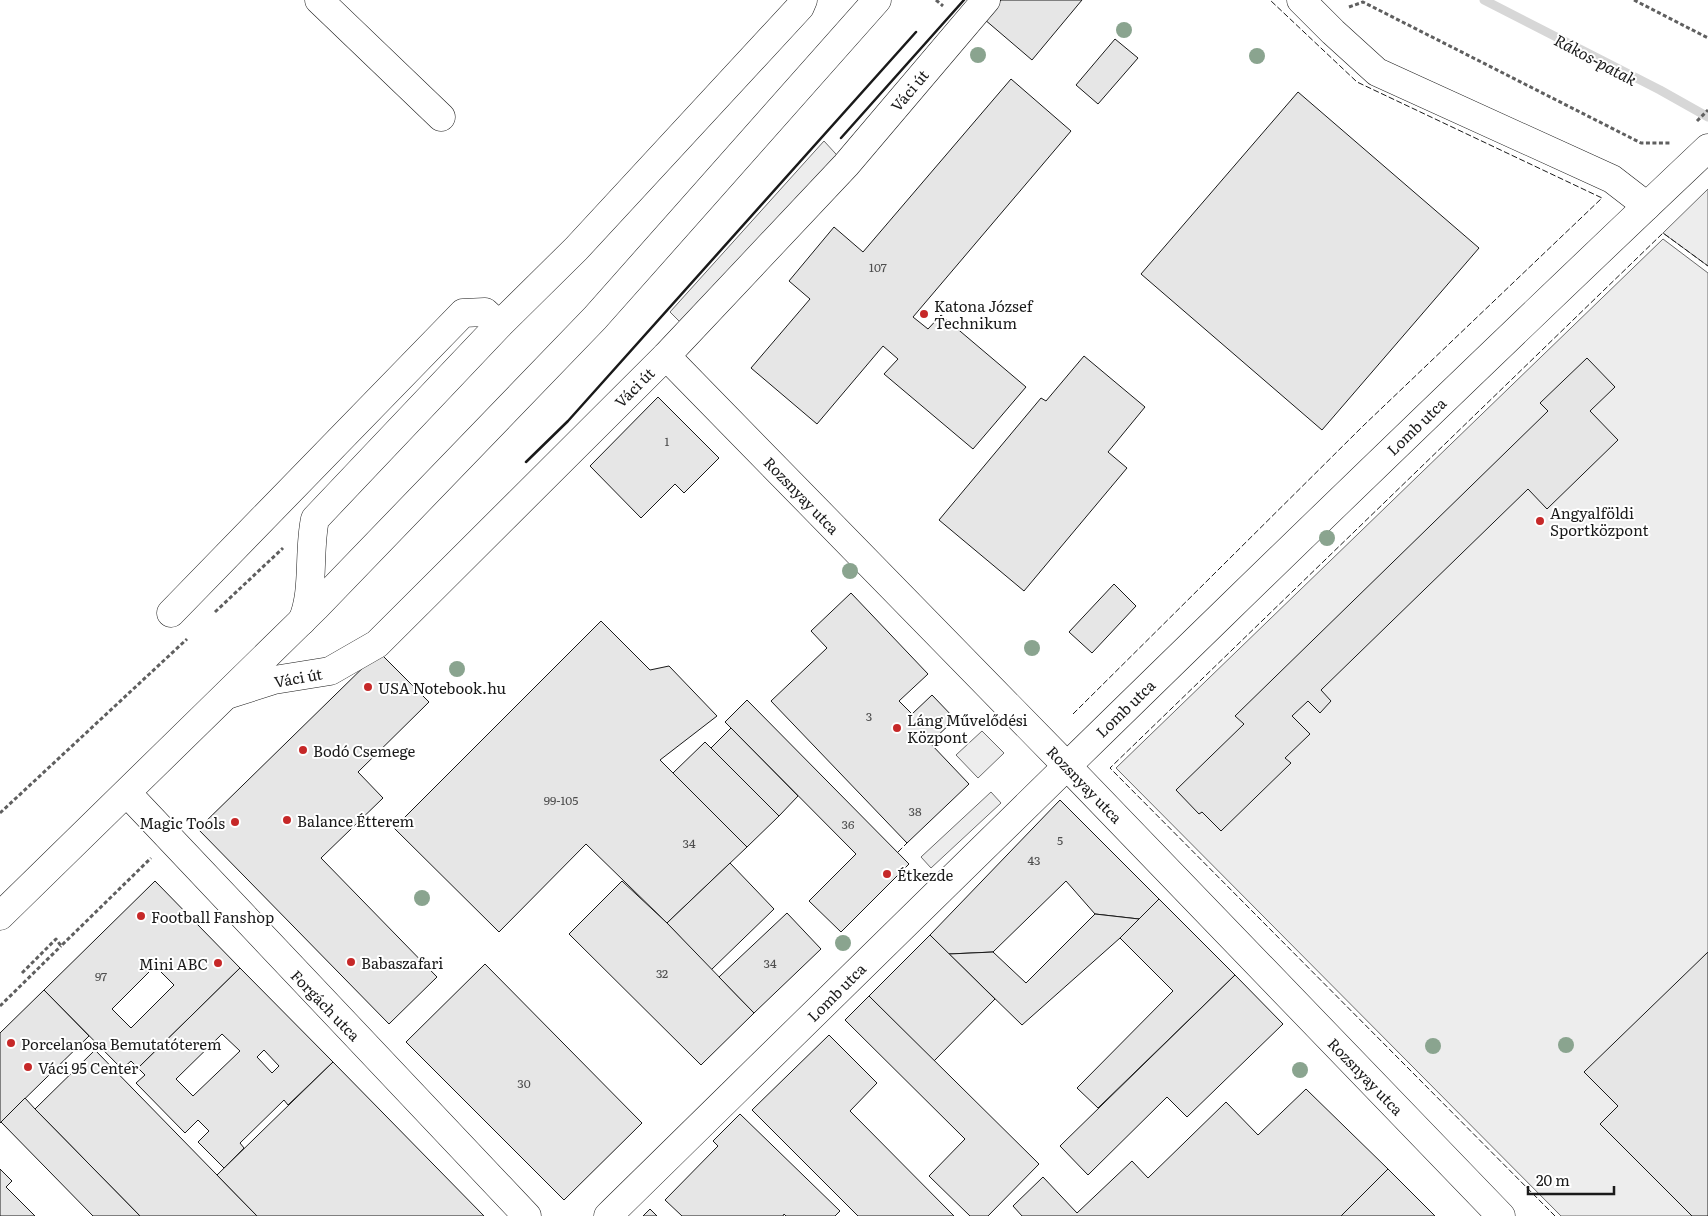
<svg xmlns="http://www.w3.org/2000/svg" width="1708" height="1216" font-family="Literata,serif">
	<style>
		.built { fill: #ededed; stroke: #6a6a6a }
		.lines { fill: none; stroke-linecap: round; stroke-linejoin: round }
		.stream { stroke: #d7d7d7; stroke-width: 9 }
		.building { fill: #e6e6e6; stroke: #1a1a1a; fill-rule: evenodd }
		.minor-casing { stroke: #1a1a1a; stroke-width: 29 }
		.major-casing { stroke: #1a1a1a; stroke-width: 29 }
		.path { stroke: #5f5f5f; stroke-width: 3; stroke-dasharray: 4 2.5; stroke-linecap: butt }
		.minor { stroke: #fff; stroke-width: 28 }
		.major { stroke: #fff; stroke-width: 28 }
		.fence { stroke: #1a1a1a; stroke-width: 1; stroke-dasharray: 6 2.5; stroke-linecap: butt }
		.wall { stroke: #1a1a1a; stroke-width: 2.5 }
		.tree { fill: #8aa48f }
		.poi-dot { fill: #c62828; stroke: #fff; stroke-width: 2 }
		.labels { text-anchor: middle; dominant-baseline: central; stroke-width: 4; stroke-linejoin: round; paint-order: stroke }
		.number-label { font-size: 12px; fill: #4d4d4d }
		.street-label { font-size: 15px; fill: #1a1a1a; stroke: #fff }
		.poi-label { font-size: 15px; fill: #1a1a1a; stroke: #fff; text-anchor: start }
		.water-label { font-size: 16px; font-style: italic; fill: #1a1a1a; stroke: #fff }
	</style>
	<rect width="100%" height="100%" fill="#fff"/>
	<g class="built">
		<path d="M824 141 846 165 689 331 670 312Z"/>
		<path d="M1708 189V266L1663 233Z"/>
		<path d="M1663 239 1708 273V1216H1561L1116 768Z"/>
		<path d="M982 731 1004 753 978 778 956 755Z"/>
		<path d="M991 792 1001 803 931 868 921 857Z"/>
	</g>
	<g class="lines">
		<path class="stream" d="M1484 0 1660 90 1708 117"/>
	</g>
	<g class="building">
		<path d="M1001 0H1082L1032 60 984 19Z"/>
		<path d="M1115 39 1138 58 1098 104 1076 85Z"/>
		<path d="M1011 79 1071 131 913 317 928 329 941 315 1026 387 973 449 884 374 898 359 883 346 817 424 751 368 810 299 789 281 834 227 863 252Z"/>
		<path d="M1298 92 1479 248 1322 430 1141 274Z"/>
		<path d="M1084 356 1145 407 1108 452 1127 468 1024 591 939 520 1041 398 1046 401Z"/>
		<path d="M1587 358 1615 387 1590 411 1618 440 1547 509 1528 489 1321 690 1331 701 1320 713 1308 701 1292 716 1310 734 1285 758 1291 763 1221 831 1202 812 1199 814 1176 790 1244 724 1235 716 1548 411 1540 403Z"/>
		<path d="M658 397 719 458 684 493 675 484 641 518 590 466Z"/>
		<path d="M1114 584 1136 606 1092 653 1069 632Z"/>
		<path d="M851 593 928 674 899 701 912 714 932 695 955 719 930 743 969 784 907 843 771 701 827 648 811 631Z"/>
		<path d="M601 621 650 670 669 666 717 716 660 760 747 847 667 923 586 844 499 932 394 828Z"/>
		<path d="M379 652 429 702 358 772 383 798 321 858 437 977 389 1024 198 829Z"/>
		<path d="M747 700 909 864 841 932 809 901 856 854 725 722Z"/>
		<path d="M731 728 798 796 779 816 711 748Z"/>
		<path d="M705 742 779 816 747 847 673 773Z"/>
		<path d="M1060 800 1159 899 1139 919 1095 914 1066 881 993 952 949 954 930 935Z"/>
		<path d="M730 863 774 909 711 970 667 923Z"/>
		<path d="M155 881 240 968 138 1068 131 1061 122 1069 44 990ZM155 966 174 985 131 1028 112 1009Z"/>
		<path d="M622 881 667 923 754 1013 701 1065 569 934Z"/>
		<path d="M1159 899 1235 975 1098 1108 1077 1088 1173 991 1120 938Z"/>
		<path d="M787 913 821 949 754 1013 719 977Z"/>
		<path d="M1095 914 1139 919 1120 938 1022 1025 949 954 993 952 1026 983Z"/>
		<path d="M930 935 995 999 934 1061 869 996Z"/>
		<path d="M1708 952V1216H1692L1600 1124 1618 1106 1584 1072Z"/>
		<path d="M485 964 642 1123 564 1200 406 1042Z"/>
		<path d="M240 968 333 1062 288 1105 284 1100 240 1143 244 1148 224 1168 198 1142 209 1131 198 1120 185 1133 136 1083 145 1075 138 1068ZM222 1034 240 1051 193 1096 176 1079ZM264 1050 279 1066 272 1073 257 1057Z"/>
		<path d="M1235 975 1283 1024 1187 1117 1167 1097 1088 1175 1060 1146Z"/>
		<path d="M44 990 89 1036 0 1123V1033Z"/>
		<path d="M869 996 1039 1164 988 1216H970L929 1176 965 1139 845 1020Z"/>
		<path d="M829 1035 877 1083 850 1111 954 1216H858L752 1110Z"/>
		<path d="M95 1050 217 1175 257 1216H140L35 1109Z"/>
		<path d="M333 1062 484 1216H257L217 1175Z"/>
		<path d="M1306 1089 1388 1169 1341 1216H1022L1013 1206 1043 1177 1077 1213 1132 1161 1148 1178 1226 1102 1258 1135Z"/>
		<path d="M25 1098 35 1109 140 1216H93L1 1122Z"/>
		<path d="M740 1114 840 1211 835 1216H786L784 1214 783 1216H682L665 1200 718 1146 713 1141Z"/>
		<path d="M0 1169 12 1181 6 1187 35 1216H0Z"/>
		<path d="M1388 1169 1435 1216H1341Z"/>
		<path d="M650 1209 657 1216H643Z"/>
	</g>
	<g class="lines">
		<g class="minor-casing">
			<g id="minor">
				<path d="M319 0 441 117"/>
				<path d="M1301 0 1333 32 1377 72 1612 179 1647 206"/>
				<path d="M666 356 1066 765 1501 1216"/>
				<path d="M171 613 463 313 485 312 499 325"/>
				<path d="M302 621C315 593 308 551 315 519L499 325 576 249 800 7 803 0"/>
				<path d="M227 695 274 680 330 671 377 644 666 356 846 165 986 0"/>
				<path d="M127 793 527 1216"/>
				<path d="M608 1216C973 858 1337 499 1708 148"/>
			</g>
		</g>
		<g class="major-casing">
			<path id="major" d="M0 916 316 607 595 318 877 0"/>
		</g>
		<g class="path">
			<path d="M936 0 943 6"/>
			<path d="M1634 0 1708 38"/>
			<path d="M1349 7 1363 2 1641 143H1670"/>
			<path d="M1697 121 1708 110"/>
			<path d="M215 612 283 548"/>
			<path d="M0 813 187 639"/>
			<path d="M22 973 56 939 61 946 151 858"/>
			<path d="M0 1006 61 946"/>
		</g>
		<use href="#minor" class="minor"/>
		<use href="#major" class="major"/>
		<g class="fence">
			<path d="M1073 714 1363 426 1602 198 1357 82 1270 0"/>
			<path d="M898 852 907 843"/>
			<path d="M1555 1216 1110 768 1663 233 1708 266"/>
		</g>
		<g class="wall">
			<path d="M841 138 964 0"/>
			<path d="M526 462 568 421 916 32"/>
		</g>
	</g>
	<g class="tree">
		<circle cx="1124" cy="30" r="8"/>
		<circle cx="978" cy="55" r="8"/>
		<circle cx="1257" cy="56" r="8"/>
		<circle cx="1327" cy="538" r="8"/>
		<circle cx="850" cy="571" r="8"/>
		<circle cx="1032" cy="648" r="8"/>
		<circle cx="457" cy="669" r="8"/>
		<circle cx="422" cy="898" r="8"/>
		<circle cx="843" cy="943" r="8"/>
		<circle cx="1566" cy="1045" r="8"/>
		<circle cx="1433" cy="1046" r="8"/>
		<circle cx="1300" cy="1070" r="8"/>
	</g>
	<g class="poi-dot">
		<circle cx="924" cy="314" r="5"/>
		<circle cx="1540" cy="521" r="5"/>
		<circle cx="368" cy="687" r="5"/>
		<circle cx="897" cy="728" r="5"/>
		<circle cx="303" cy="750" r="5"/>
		<circle cx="287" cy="820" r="5"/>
		<circle cx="235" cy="822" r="5"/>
		<circle cx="887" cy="874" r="5"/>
		<circle cx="141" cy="916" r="5"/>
		<circle cx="351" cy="962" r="5"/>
		<circle cx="218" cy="963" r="5"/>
		<circle cx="11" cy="1043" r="5"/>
		<circle cx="28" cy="1067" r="5"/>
	</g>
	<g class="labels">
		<g class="number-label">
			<text x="878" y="267">107</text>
			<text x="667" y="441">1</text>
			<text x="869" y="716">3</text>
			<text x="561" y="800">99-105</text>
			<text x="915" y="811">38</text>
			<text x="848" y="824">36</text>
			<text x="1060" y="840">5</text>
			<text x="689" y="843">34</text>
			<text x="1034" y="860">43</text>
			<text x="770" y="963">34</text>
			<text x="662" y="973">32</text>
			<text x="101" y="976">97</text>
			<text x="524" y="1083">30</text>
		</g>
		<g class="street-label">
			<text transform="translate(909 90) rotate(-50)">Váci út</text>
			<text transform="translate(634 387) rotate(-45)">Váci út</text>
			<text transform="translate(1416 426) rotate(-44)">Lomb utca</text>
			<text transform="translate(802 495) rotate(46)">Rozsnyay utca</text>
			<text transform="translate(298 677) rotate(-10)">Váci út</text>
			<text transform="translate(1125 708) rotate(-44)">Lomb utca</text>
			<text transform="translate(1085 784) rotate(46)">Rozsnyay utca</text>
			<text transform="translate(836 992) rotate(-45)">Lomb utca</text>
			<text transform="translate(326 1005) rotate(46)">Forgách utca</text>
			<text transform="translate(1366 1076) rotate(46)">Rozsnyay utca</text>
		</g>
		<g class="poi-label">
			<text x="934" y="305">Katona József<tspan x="934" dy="17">Technikum</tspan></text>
			<text x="1550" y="512">Angyalföldi<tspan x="1550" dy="17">Sportközpont</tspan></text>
			<text x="378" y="687">USA Notebook.hu</text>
			<text x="907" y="719">Láng Művelődési<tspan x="907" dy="17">Központ</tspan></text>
			<text x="313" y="750">Bodó Csemege</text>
			<text x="297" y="820">Balance Étterem</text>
			<text x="225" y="822" text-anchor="end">Magic Tools</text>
			<text x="897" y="874">Étkezde</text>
			<text x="151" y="916">Football Fanshop</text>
			<text x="361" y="962">Babaszafari</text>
			<text x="208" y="963" text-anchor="end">Mini ABC</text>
			<text x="21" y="1043">Porcelanosa Bemutatóterem</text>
			<text x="38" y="1067">Váci 95 Center</text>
		</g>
		<g class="water-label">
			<text transform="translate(1596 59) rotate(28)">Rákos-patak</text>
		</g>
	</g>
	<path d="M1528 1186v8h86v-8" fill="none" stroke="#1a1a1a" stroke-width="2.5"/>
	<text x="1536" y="1186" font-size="15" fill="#1a1a1a" stroke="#ffffff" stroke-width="4" paint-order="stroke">20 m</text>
</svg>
